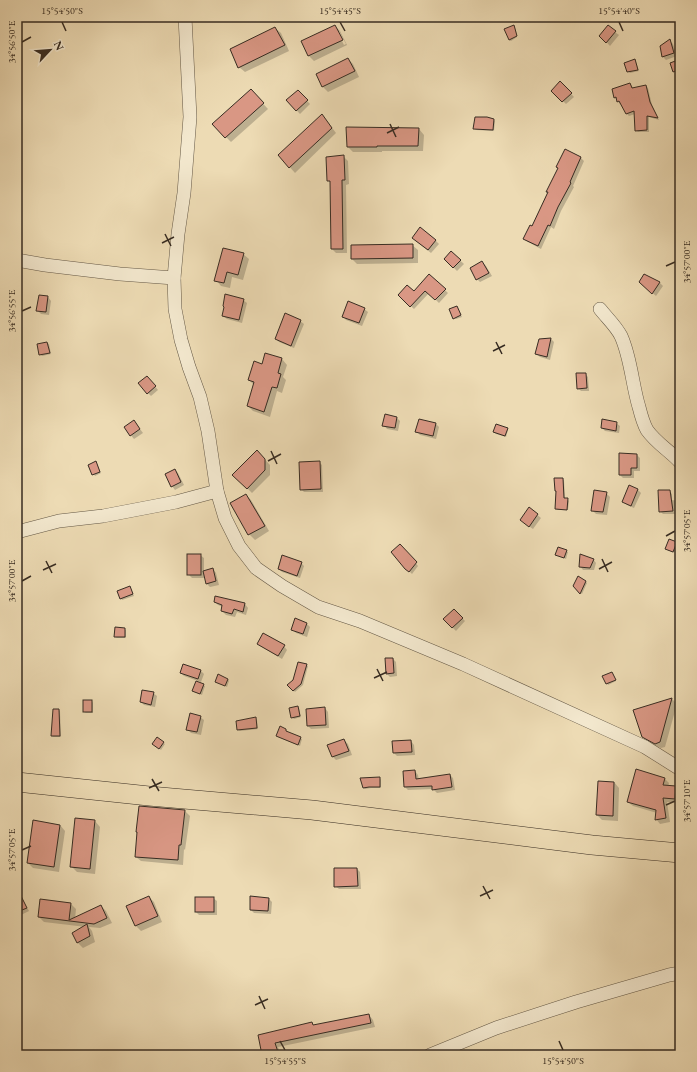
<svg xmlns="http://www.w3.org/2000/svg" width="697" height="1072" font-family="'EB Garamond',serif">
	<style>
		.shadow { fill: #0003; fill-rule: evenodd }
		.building { fill: #d99784; stroke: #372c22 }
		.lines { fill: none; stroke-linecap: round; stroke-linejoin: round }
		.minor-casing { stroke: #645846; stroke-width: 14 }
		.highway-casing { stroke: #372c22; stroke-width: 20 }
		.minor { stroke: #f3e8ce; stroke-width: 13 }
		.highway { stroke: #eddbb4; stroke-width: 19 }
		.ticks { fill: none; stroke: #372c22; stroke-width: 1.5 }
		.neatline { fill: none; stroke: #372c22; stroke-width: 1.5 }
		.ticks-label { font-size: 10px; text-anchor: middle; fill: #372c22 }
	</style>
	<rect width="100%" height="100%" fill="#eddbb4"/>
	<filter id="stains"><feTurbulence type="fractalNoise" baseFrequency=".005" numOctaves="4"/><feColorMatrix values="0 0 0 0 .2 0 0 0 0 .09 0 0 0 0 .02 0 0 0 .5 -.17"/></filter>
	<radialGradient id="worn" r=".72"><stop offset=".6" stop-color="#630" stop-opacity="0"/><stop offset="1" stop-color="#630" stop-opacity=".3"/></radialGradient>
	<g class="shadow">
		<path d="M335 26 340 31 347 45 314 61 309 56 302 42ZM337 31H339L346 44 344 45Z"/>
		<path d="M514 26 515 27 517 37 511 41 509 40Z"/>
		<path d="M608 27 619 35 610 46 601 36Z"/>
		<path d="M275 28 281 33 289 51 245 72 239 67Z"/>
		<path d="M669 40 673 44 677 56 666 60 663 57 661 46Z"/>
		<path d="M348 59 353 64 359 77 328 92 323 87 317 74Z"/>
		<path d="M635 61 636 62 639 71 630 73 628 71Z"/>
		<path d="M678 61 680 65V71L675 73 674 71Z"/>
		<path d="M560 82 574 97 566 104 552 91Z"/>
		<path d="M630 84 632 86 633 89 646 86 648 88 652 105 659 120 649 117V132H638L636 130 635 114 629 116 626 113 622 103 620 104 615 98Z"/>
		<path d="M298 91 310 104 300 114 287 100Z"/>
		<path d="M256 96 268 109 231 142 226 137Z"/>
		<path d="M494 120 495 121 494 131 476 130 474 128Z"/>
		<path d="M327 121 336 133 295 173 279 155Z"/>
		<path d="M347 128 419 129 424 135 423 151H382V152H353L348 147Z"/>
		<path d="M566 151 581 158 584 161 573 186 574 187 561 211 554 229 551 227 541 249 528 242 524 239 532 227 559 169Z"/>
		<path d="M343 156 348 161 349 184 346 185 347 253H336L332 249 331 183 328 180Z"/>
		<path d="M435 240 439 244 431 253 416 241Z"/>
		<path d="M412 245 418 250V263L357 264 352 259Z"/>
		<path d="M451 252 464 264 457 271 445 259Z"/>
		<path d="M243 254 249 259 243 280 232 277 230 288 221 286 216 280Z"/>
		<path d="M482 262 486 266 492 276 480 282 477 279Z"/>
		<path d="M429 275 448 293 439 303 429 293 414 309 399 295 414 292Z"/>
		<path d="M660 283 663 286 656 296 643 285Z"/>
		<path d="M40 296 48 297 51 301 49 315 41 314 37 310Z"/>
		<path d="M243 300 247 303 242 323 227 319 223 316Z"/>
		<path d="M457 307 462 317 456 319 454 318Z"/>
		<path d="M364 309 368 312 362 326 346 320 343 316Z"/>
		<path d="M300 321 304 324 294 348 279 342 276 339Z"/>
		<path d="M551 339 554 342 550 360 540 357 536 354 540 340Z"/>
		<path d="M47 343 49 344 51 354 42 356 40 354Z"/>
		<path d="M282 359 287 365 283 377 286 380 282 393 277 391 270 417 253 411 248 406 254 385 249 380 263 365Z"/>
		<path d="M585 374 588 377 589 391H581L578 388Z"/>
		<path d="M150 380 158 390 151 396 148 393Z"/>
		<path d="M397 418 400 421 398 431 387 429 384 425Z"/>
		<path d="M616 423 620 426 619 433 605 431 602 428Z"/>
		<path d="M436 424 439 427 436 439 420 435 416 431Z"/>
		<path d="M137 425 143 433 134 439 125 428Z"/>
		<path d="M507 429 508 430 506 437 496 434 494 432Z"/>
		<path d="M257 451 270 465V475L252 493 234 475Z"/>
		<path d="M637 455 640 458V471H634V478H623L620 475Z"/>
		<path d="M319 462 322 465 323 492H304L301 489Z"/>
		<path d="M97 464 101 473 95 476 89 465Z"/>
		<path d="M175 470 178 473 184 485 175 490 172 486Z"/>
		<path d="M562 479 564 480 565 499H567L569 501 568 510H558L556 508Z"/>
		<path d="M637 489 641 493 634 508 627 505 624 502Z"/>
		<path d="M669 491 672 494V500L680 501V533L676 529 679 514H663L660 511Z"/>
		<path d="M606 493 610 497 607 515 596 514 592 510Z"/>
		<path d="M246 495 251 500 269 531 255 540 249 534Z"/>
		<path d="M529 508 541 518 533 529 524 523Z"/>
		<path d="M676 543 678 544 674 553 666 549Z"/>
		<path d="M403 548 418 566 412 574 409 571Z"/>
		<path d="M566 551 568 552 566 559 556 555Z"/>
		<path d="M200 555 204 558V571L213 569 216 573 219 585 210 587 207 584 205 578H192L188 574Z"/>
		<path d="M593 559 596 563 594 570H583L580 566Z"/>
		<path d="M301 563 304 566 300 578 282 572 279 569Z"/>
		<path d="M586 582 587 583 582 594 574 586Z"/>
		<path d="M130 587 134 596 122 600 118 591Z"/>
		<path d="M215 602 245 604 248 608 246 615 237 612 235 617 226 615 222 611 223 607 218 605Z"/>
		<path d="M454 610 465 621 456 631 444 619Z"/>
		<path d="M307 624 310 627 307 637 296 633 292 629Z"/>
		<path d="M124 629 126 630V638H117L115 637Z"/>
		<path d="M258 644 284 646 287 650 282 659 262 647Z"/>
		<path d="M393 659 396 662 397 676 390 677 387 674Z"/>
		<path d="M306 665 308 666 303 685 295 692 289 685Z"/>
		<path d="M201 671 204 674 201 682 184 676 181 673Z"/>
		<path d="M613 674 616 681 608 685 604 677Z"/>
		<path d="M228 679 229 681 227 687 216 682Z"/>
		<path d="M196 682 205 686 202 695 194 692Z"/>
		<path d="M153 693 157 696 155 707 144 705 141 702Z"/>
		<path d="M672 699 677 704 665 747 661 748 648 742 642 736Z"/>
		<path d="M92 701 93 703V713H86L84 712Z"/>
		<path d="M298 707 299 708 301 717 294 719 292 717Z"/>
		<path d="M325 708 328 712 329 728 311 729 308 726Z"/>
		<path d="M59 710 60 711 61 737H53L52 736Z"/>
		<path d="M17 715 19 717 17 724Z"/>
		<path d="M200 717 204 720 201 735 191 733 187 729Z"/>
		<path d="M255 718 257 720 258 729 240 731 238 730Z"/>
		<path d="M286 730 287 732 302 739 300 746 278 737Z"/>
		<path d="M157 739 165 744 161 750 155 745Z"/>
		<path d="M344 740 348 744 352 755 336 760 333 757 329 746Z"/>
		<path d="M411 741 414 745 415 755 397 756 394 753Z"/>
		<path d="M415 771 418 775 419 780 450 775 453 778 455 790 437 793 433 789 408 790 405 787Z"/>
		<path d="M380 778 381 780V788H371L365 789 364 788 362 779Z"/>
		<path d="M664 778 669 783 668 787H676L680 792 679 803 667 802 670 822 660 824 656 819 657 813 633 806 628 802Z"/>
		<path d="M599 782H614L619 788 618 821 602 820 597 815Z"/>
		<path d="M140 807 185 811 190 816 185 850 184 849 183 865 141 861 136 857Z"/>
		<path d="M95 821 100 827 95 874 77 872 71 866Z"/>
		<path d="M60 825 65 831 59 872 33 868 28 863Z"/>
		<path d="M17 830 19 849H17Z"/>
		<path d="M335 869H357L360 872 361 889H339L335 886Z"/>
		<path d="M17 888 29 911 17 917Z"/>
		<path d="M149 897 154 902 162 922 141 931 136 926Z"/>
		<path d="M213 898 217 901V915H199L196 912Z"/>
		<path d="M269 899 272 902 271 914 254 913 251 910Z"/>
		<path d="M71 904 76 909 75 919 101 906 106 911 112 923 100 928 89 927 92 931 95 942 83 948 78 943 73 934 86 927 44 922 39 917Z"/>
		<path d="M369 1015 373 1020 375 1027 278 1047 281 1055H263L259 1036 311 1023 314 1026Z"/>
	</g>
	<g class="building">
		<path d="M335 25 343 40 308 56 301 41Z"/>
		<path d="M514 25 517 36 509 40 504 29Z"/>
		<path d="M608 25 616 31 606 43 599 36Z"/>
		<path d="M275 27 285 45 238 68 230 49Z"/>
		<path d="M670 39 674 53 662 57 660 46Z"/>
		<path d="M348 58 355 71 322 87 316 74Z"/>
		<path d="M635 59 638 70 627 72 624 63Z"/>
		<path d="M678 60 680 69 673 72 670 63Z"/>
		<path d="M560 81 572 93 562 102 551 91Z"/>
		<path d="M630 83 632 88 646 85 650 102 658 118 647 116V130L635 131 634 111 626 114 619 101 617 102 616 97 614 98 612 89Z"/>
		<path d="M251 89 264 103 225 138 212 124Z"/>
		<path d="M298 90 308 100 296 111 286 100Z"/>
		<path d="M322 114 332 128 289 168 278 155Z"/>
		<path d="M475 117H487L494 119 493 130 473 129Z"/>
		<path d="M346 127 419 128 418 146H377V147H347Z"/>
		<path d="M565 149 581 157 570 182 571 183 558 207 550 226 548 225 538 246 523 239 530 225 532 226 548 192H546L558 168 556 167Z"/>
		<path d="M344 155 345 180H342L343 249H331L330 181H327L326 157Z"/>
		<path d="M420 227 436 240 428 250 412 238Z"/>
		<path d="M413 244V258L351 259V245Z"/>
		<path d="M223 248 244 253 238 275 227 272 224 283 214 281Z"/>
		<path d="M451 251 461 260 453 268 444 259Z"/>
		<path d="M482 261 489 273 476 280 470 268Z"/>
		<path d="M429 274 446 289 435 300 425 291 410 307 398 295 407 285 414 291Z"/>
		<path d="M644 274 660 282 652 294 639 282Z"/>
		<path d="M225 294 244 299 239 320 222 316 224 307 223 306Z"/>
		<path d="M39 295 48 296 46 312 36 311Z"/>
		<path d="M348 301 365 308 359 323 342 317Z"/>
		<path d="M457 306 461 315 453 319 449 309Z"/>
		<path d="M285 313 301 320 291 346 275 339Z"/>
		<path d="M551 338 547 357 535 354 539 339Z"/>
		<path d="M47 342 50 353 39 355 37 344Z"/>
		<path d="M265 353 282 358 278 373 281 374 277 388 272 387 264 412 247 406 254 382 248 380 254 361 262 364Z"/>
		<path d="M576 373H586L587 388 577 389Z"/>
		<path d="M147 376 156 386 147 394 138 383Z"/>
		<path d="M385 414 397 417 395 428 382 426Z"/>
		<path d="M419 419 436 423 433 436 415 432Z"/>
		<path d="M602 419 617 422 616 431 601 428Z"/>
		<path d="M134 420 140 429 130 436 124 427Z"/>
		<path d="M496 424 508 428 505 436 493 432Z"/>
		<path d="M257 450 265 459V470L247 489 232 475Z"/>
		<path d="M619 453 637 454V468H631V475H619Z"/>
		<path d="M96 461 100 472 92 475 88 465Z"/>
		<path d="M320 461 321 489 300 490 299 462Z"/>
		<path d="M175 469 181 482 171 487 165 474Z"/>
		<path d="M554 478H563L564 498H568L567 510 555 509 556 491H555Z"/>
		<path d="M629 485 638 489 631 506 622 502Z"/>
		<path d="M594 490 607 492 603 512 591 511Z"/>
		<path d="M658 490H670L673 511 659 512Z"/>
		<path d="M246 494 265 526 248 535 230 503Z"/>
		<path d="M529 507 538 514 529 527 520 520Z"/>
		<path d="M669 539 677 542 673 552 665 549Z"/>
		<path d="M400 544 417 562 409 572 405 569 391 552Z"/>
		<path d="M558 547 567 550 564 558 555 555Z"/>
		<rect x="187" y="554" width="14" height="21"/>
		<path d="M580 554 594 559 590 568 579 567Z"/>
		<path d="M282 555 302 562 297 576 278 569Z"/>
		<path d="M213 568 216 581 206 584 203 571Z"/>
		<path d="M578 576 586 581 580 594 573 586Z"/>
		<path d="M130 586 133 594 120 599 117 591Z"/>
		<path d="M215 596 245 603 243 612 234 609 232 614 221 611 222 605 214 602Z"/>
		<path d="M454 609 463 618 452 628 443 619Z"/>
		<path d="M295 618 307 623 303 634 291 630Z"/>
		<path d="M115 627 125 628V637H114Z"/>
		<path d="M263 633 285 645 278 656 257 644Z"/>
		<path d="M385 658H393L394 673 386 674Z"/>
		<path d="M298 662 307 664 301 684 293 691 287 685 293 680Z"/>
		<path d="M183 664 201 670 198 679 180 673Z"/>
		<path d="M612 672 616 680 606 684 602 676Z"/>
		<path d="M218 674 228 679 225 686 215 682Z"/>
		<path d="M196 681 204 684 200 694 192 691Z"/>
		<path d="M142 690 154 692 151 705 140 702Z"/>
		<path d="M672 698 660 742 655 744 642 737 633 710Z"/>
		<rect x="83" y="700" width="9" height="12"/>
		<path d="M298 706 300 716 291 718 289 708Z"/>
		<path d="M325 707 326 725 307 726 306 709Z"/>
		<path d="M53 709H59L60 736H51Z"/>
		<path d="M190 713 201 716 197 732 186 730Z"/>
		<path d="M256 717 257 728 237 730 236 721Z"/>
		<path d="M280 726 286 729V731L301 737 298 745 276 736Z"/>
		<path d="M157 737 164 742 159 749 152 744Z"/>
		<path d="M344 739 349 751 332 757 327 745Z"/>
		<path d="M411 740 412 752 393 753 392 741Z"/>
		<path d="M636 769 665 778 663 785 676 786 675 799 663 798 666 818 655 820 656 810 627 802Z"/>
		<path d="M415 770 416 779 450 774 452 787 432 790V786L404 787 403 771Z"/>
		<path d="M380 777V787H369L363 788 360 778Z"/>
		<path d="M598 781 614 782 613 816 596 815Z"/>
		<path d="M139 806 185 810 181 845H179L178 860 135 857 137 832H136Z"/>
		<path d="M75 818 95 820 90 869 70 867Z"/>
		<path d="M33 820 60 825 54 867 27 863Z"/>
		<path d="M334 868H357L358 886 334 887Z"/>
		<path d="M17 888 27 908 17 912Z"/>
		<path d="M149 896 158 916 135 926 126 906Z"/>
		<path d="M250 896 269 898 268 911 250 910Z"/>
		<rect x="195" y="897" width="19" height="15"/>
		<path d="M40 899 71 903 69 920 101 905 107 918 94 924 38 917Z"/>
		<path d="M87 924 90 936 77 943 72 933Z"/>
		<path d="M369 1014 371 1023 275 1043 279 1055H262L258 1035 312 1022 313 1025Z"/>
	</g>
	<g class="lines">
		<g class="minor-casing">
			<g id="minor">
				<path d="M185 17 190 117 184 193 178 234 174 278 175 309 181 340 189 367 200 397 208 431 217 491 225 518 239 546 256 568 282 586 318 607 360 621 463 664 645 747 680 769"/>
				<path d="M17 260 45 265 120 274 174 278"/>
				<path d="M600 309C607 318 616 326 621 336 631 358 632 384 639 407 641 415 643 423 647 430 656 443 670 451 680 462"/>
				<path d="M17 532 59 521 103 516 176 502 217 491"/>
				<path d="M430 1055 496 1028 576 1002 669 975 680 973"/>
			</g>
		</g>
		<g class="highway-casing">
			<path id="highway" d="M17 782 149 796 312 810 592 845 680 853"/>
		</g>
		<use href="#minor" class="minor"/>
		<use href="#highway" class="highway"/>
	</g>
	<path class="ticks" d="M62 22 66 31M340 22 345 31M619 22 623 31M22 42 31 37M390 124 396 137M387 133 399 127M165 234 171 246M162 243 174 237M666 266 675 262M22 311 31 307M496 342 502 354M493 351 505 345M271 451 277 464M268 461 281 454M666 536 675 531M602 559 608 572M46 561 52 573M599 569 612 562M43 570 56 564M22 581 31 576M377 669 383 681M374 678 387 672M152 779 159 791M149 788 162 782M666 805 675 801M22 850 31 846M483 886 490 899M480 896 493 890M259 996 265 1009M255 1005 268 999M280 1041 285 1050M559 1041 563 1050"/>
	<rect width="697" height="1072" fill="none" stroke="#eddbb4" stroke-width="44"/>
	<g transform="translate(50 50) rotate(64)" stroke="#f3e8ce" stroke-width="3" paint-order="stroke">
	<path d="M0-3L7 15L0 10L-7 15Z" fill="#372c22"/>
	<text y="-6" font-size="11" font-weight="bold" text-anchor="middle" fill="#372c22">N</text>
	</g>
	<rect x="22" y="22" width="653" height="1028" class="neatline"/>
	<g class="ticks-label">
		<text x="62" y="14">15°54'50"S</text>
		<text x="340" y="14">15°54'45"S</text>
		<text x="619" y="14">15°54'40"S</text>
		<text transform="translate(11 42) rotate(-90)" y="4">34°56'50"E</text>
		<text transform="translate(686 262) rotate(-90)" y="4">34°57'00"E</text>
		<text transform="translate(11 311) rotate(-90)" y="4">34°56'55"E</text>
		<text transform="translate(686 531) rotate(-90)" y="4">34°57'05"E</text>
		<text transform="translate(11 581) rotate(-90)" y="4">34°57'00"E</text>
		<text transform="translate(686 801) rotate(-90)" y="4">34°57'10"E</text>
		<text transform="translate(11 850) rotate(-90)" y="4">34°57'05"E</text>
		<text x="285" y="1064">15°54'55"S</text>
		<text x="563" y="1064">15°54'50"S</text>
	</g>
	<rect width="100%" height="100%" filter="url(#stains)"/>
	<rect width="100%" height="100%" fill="url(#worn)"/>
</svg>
